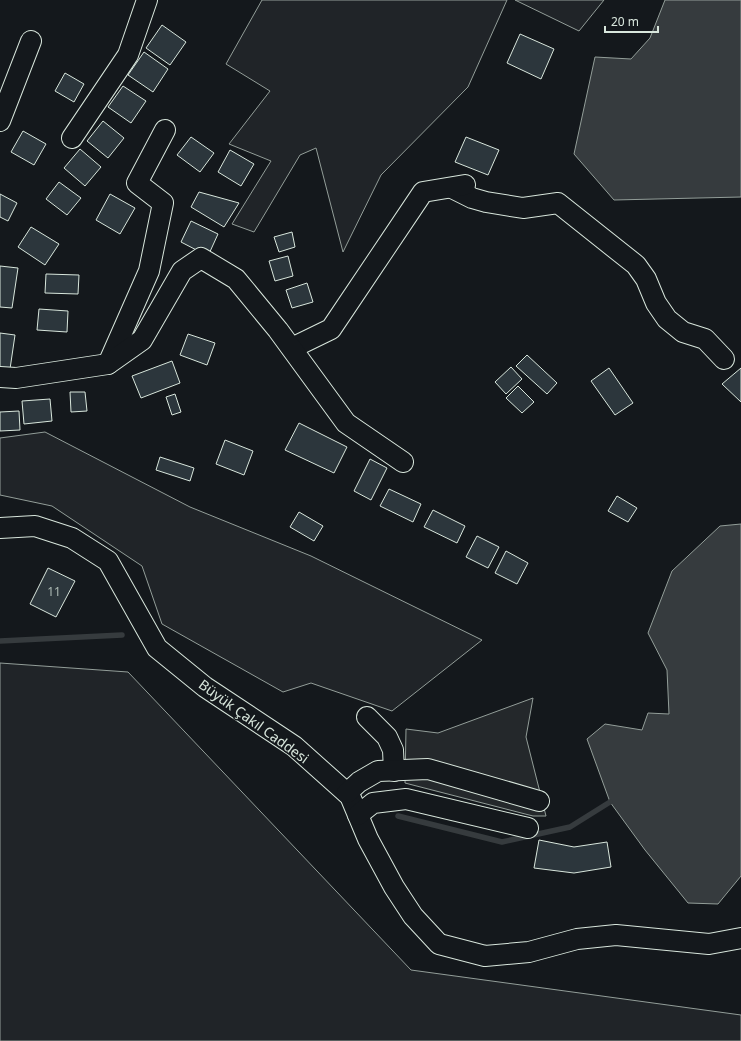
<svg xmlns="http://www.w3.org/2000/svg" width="741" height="1041" font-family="'Noto Sans',sans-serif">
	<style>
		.green { fill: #202428; stroke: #939e99 }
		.parking { fill: #24282b; stroke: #939e99 }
		.water { fill: #363b3e; stroke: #939e99 }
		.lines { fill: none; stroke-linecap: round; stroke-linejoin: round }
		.stream { stroke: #363b3e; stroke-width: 5.5 }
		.building { fill: #2c363c; stroke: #d8e6dc }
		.minor-casing { stroke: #d8e6dc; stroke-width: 22 }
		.minor { stroke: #14181c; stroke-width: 20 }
		.labels { text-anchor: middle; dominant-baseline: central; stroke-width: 3; stroke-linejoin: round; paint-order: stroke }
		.number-label { font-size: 12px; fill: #adbab4 }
		.street-label { font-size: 14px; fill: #d8e6dc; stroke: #14181c }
	</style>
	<rect width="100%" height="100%" fill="#14181c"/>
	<g class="green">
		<path d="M262 0H507L468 87 381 175 343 252 316 148 300 155 254 232 232 224 271 161 229 144 270 91 226 64Z"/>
		<path d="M515 0H604L579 31Z"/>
		<path d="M45 432 190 507 311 556 482 640 392 711 311 683 283 692 162 624 142 566 52 506 0 495V438Z"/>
		<path d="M0 663 128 672 411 970 741 1015V1041H0Z"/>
	</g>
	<path class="parking" d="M533 698 526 737 546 816H533L405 783 406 729 438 733Z"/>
	<g class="water">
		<path d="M665 0H741V197L614 200 574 154 595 57 631 59 650 38Z"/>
		<path d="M741 524V876L718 904 688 903 645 850 610 802 587 739 605 724 642 730 648 713 669 714 667 670 648 633 672 571 720 526Z"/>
	</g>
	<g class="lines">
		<g class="stream">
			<path d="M0 641 122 635"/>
			<path d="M398 816 502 842 570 827 610 802"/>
		</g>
	</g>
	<g class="building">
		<path d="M162 25 186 42 170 65 146 48Z"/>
		<path d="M520 34 554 49 541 79 507 63Z"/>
		<path d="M144 52 168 69 153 92 128 75Z"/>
		<path d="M65 73 84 84 74 102 55 91Z"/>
		<path d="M123 86 146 101 131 123 108 107Z"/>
		<path d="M103 121 124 138 108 158 87 141Z"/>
		<path d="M23 131 46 144 34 165 11 152Z"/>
		<path d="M191 137 214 153 200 172 177 155Z"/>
		<path d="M466 137 499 150 488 175 455 162Z"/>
		<path d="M80 149 101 167 85 186 64 168Z"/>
		<path d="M230 150 254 164 241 186 218 172Z"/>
		<path d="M59 182 81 198 67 215 46 199Z"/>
		<path d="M199 192 239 203 224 227 191 207Z"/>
		<path d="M0 194 17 203 8 221 0 217Z"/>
		<path d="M110 194 135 208 120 234 96 220Z"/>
		<path d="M191 221 218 234 208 256 181 242Z"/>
		<path d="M31 227 59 244 45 265 18 247Z"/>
		<path d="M292 232 295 247 279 252 274 237Z"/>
		<path d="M288 256 293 276 275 281 269 261Z"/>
		<path d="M0 266 18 268 12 308 0 307Z"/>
		<path d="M46 274 79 275 78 294 45 293Z"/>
		<path d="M307 283 313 302 292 308 286 290Z"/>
		<path d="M39 309 68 311 67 332 37 330Z"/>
		<path d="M0 333 15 335 10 369 0 368Z"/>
		<path d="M188 334 215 343 207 365 180 355Z"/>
		<path d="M527 355 557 383 547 394 516 366Z"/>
		<path d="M172 361 180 383 141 398 132 376Z"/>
		<path d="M511 367 522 379 506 394 495 382Z"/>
		<path d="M609 368 633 403 615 415 591 381Z"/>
		<path d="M741 368V402L722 384Z"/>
		<path d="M518 386 534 402 522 413 506 398Z"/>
		<path d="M70 392H85L87 411 71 412Z"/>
		<path d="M175 394 181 412 172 415 166 397Z"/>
		<path d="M50 399 52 421 24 424 22 401Z"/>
		<path d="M19 411 20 430 0 431V412Z"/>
		<path d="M299 423 347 447 334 473 285 450Z"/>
		<path d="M225 440 253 451 244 475 216 464Z"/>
		<path d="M160 457 194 468 190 481 156 470Z"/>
		<path d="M370 459 387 468 371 500 354 491Z"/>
		<path d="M389 489 421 504 413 522 380 506Z"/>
		<path d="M617 496 637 508 628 522 608 511Z"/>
		<path d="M433 510 465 526 457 543 424 527Z"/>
		<path d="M299 512 323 526 314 541 290 527Z"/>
		<path d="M477 536 499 547 488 568 466 557Z"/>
		<path d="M506 551 528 563 517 584 495 573Z"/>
		<path d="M48 568 75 581 56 617 30 604Z"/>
		<path d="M539 840 574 847 607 842 611 867 574 873 534 868Z"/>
	</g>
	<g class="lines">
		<g class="minor-casing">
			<g id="minor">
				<path d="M0 121 31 41"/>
				<path d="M72 138 128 55 147 0"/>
				<path d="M452 188 472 198 486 202 523 208 558 203 636 265 646 279 656 303 667 319 683 332 705 339 724 359"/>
				<path d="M292 348 331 329 423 192 465 185"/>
				<path d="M108 364 149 271 163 203 137 183 165 130"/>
				<path d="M0 377 16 378 108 364 142 340 182 271 201 258 236 279 278 330 346 423 403 462"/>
				<path d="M0 528 35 526 72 538 108 561 157 648 205 687 294 746 350 796 368 839 394 887 413 916 439 944 485 956 529 952 577 939 616 935 709 944 741 938"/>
				<path d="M367 717 387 737 393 750 394 771"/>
				<path d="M347 793 359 782 378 771 428 769 539 801"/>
				<path d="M358 815 373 803 406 799 528 828"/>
			</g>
		</g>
		<use href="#minor" class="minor"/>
	</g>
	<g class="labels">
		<g class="number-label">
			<text x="54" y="591">11</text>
		</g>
		<g class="street-label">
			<text transform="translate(254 721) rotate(36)">Büyük Çakıl Caddesi</text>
		</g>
	</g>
	<path d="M605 26v6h53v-6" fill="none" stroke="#d8e6dc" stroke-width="2"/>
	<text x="611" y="26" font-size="12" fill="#d8e6dc" stroke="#14181c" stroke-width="3" paint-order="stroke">20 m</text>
</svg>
